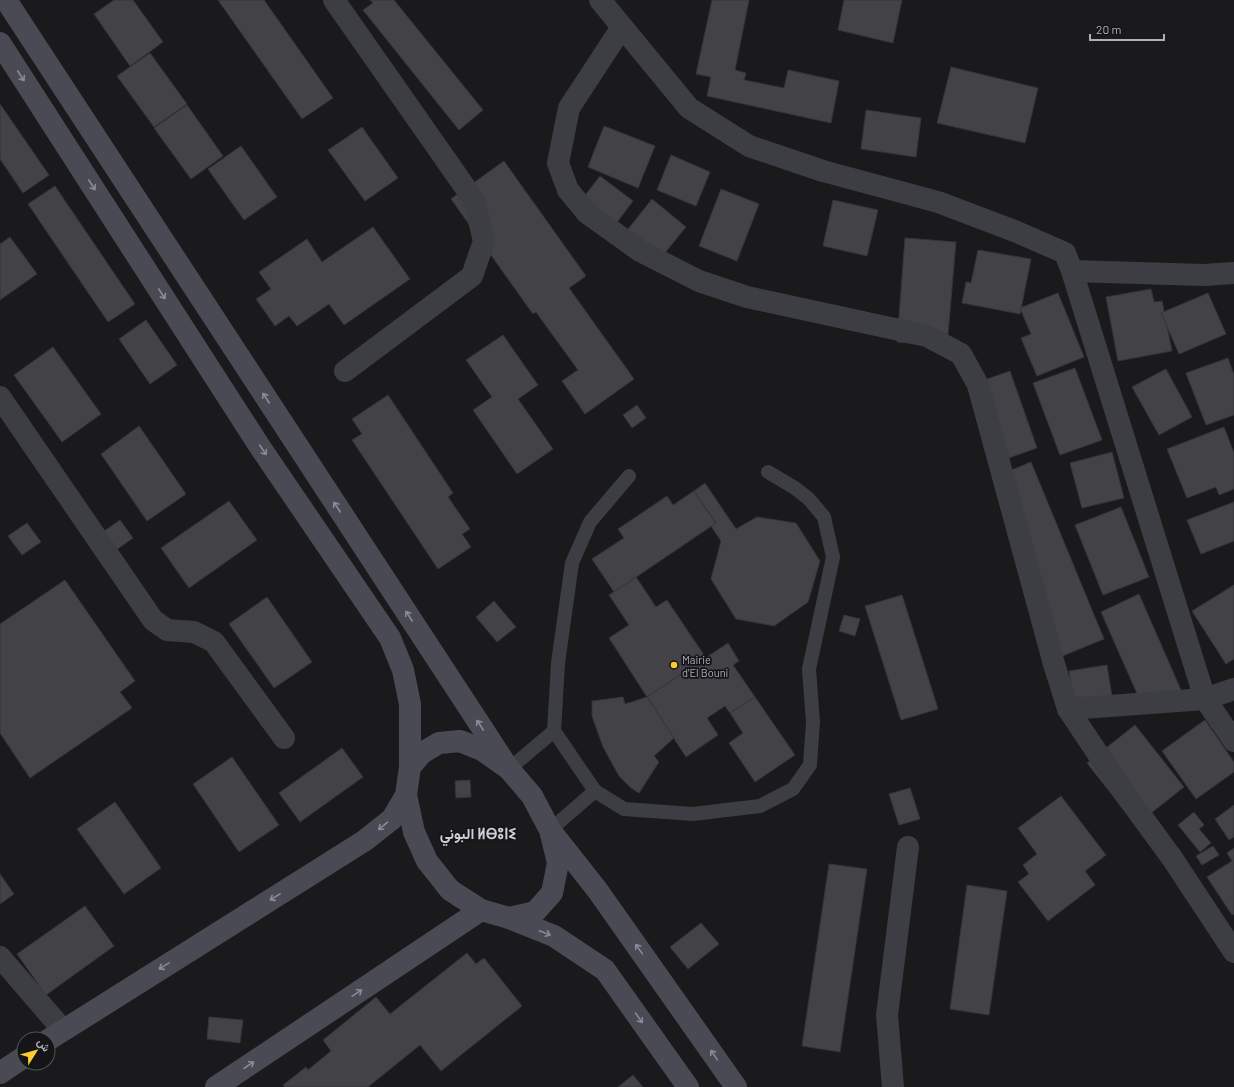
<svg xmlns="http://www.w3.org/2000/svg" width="1234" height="1087" font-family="Barlow,Vazirmatn,'Noto Sans Tifinagh',sans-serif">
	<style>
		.building { fill: #424247; stroke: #353439 }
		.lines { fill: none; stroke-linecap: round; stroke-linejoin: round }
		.lane { stroke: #3d3d44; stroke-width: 14 }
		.street { stroke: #3d3d44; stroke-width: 22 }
		.secondary { stroke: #494a53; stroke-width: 22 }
		.oneway { stroke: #898c98 }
		.poi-dot { fill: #ffcc30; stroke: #151518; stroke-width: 1.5 }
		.labels { text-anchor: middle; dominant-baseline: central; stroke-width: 3.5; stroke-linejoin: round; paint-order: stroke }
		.poi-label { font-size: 11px; fill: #acb0bd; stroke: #151518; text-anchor: start }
		.district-label { font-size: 15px; font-weight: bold; fill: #cdcfd9; stroke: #151518 }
	</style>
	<rect width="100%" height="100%" fill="#1a1a1d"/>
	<g class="building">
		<path d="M114 0H133L163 42 130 66 94 14Z"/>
		<path d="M218 0H264L333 98 302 119Z"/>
		<path d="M370 0H394L483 110 459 130 363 10 373 3Z"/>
		<path d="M712 0H749L735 70 746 73 744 80 784 88 788 70 839 81 831 123 707 96 711 77 696 74Z"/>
		<path d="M844 0H902L893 43 838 30Z"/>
		<path d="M150 53 187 104 154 127 117 76Z"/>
		<path d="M951 67 1038 88 1025 143 937 123Z"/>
		<path d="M0 104 49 175 23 193 0 159Z"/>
		<path d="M187 105 223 156 191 179 154 128Z"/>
		<path d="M866 110 921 118 916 157 861 149Z"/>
		<path d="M604 126 655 146 638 188 588 167Z"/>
		<path d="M362 127 398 178 365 201 328 150Z"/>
		<path d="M241 146 277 197 244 220 208 169Z"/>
		<path d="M671 155 710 172 696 206 657 190Z"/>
		<path d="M504 161 586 276 569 288 634 379 585 414 562 381 578 370 536 312 533 314 451 199Z"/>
		<path d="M600 176 633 201 606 237 573 211Z"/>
		<path d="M55 186 135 304 108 322 28 204Z"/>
		<path d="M721 189 759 204 737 261 699 246Z"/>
		<path d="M652 199 686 227 655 265 621 238Z"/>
		<path d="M833 200 878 210 867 256 823 246Z"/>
		<path d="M373 227 410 279 344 325 329 304 297 326 289 316 275 326 256 299 271 289 259 272 307 239 322 262Z"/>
		<path d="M10 237 37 274 0 300V244Z"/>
		<path d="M905 238 956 242 947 346 897 342Z"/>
		<path d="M978 250 1031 259 1020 314 962 303 966 282 971 283Z"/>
		<path d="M1151 289 1154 302 1162 301 1172 351 1118 361 1106 297Z"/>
		<path d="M1058 293 1084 357 1037 376 1021 338 1031 334 1020 308Z"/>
		<path d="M1208 293 1226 334 1179 354 1161 313Z"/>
		<path d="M146 320 177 365 150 384 119 339Z"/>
		<path d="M503 335 538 385 518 399 553 449 517 474 473 410 492 397 466 360Z"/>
		<path d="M53 347 101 414 62 442 14 375Z"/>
		<path d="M1228 358 1234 375V415L1206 425 1186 373Z"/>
		<path d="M1075 368 1102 440 1060 455 1033 383Z"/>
		<path d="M1166 369 1192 417 1159 435 1132 387Z"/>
		<path d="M1010 371 1037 448 1003 460 976 383Z"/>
		<path d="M388 395 453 493 448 497 470 529 462 534 471 547 438 569 352 440 362 434 352 419Z"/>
		<path d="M637 405 646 418 632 428 623 415Z"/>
		<path d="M139 426 186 494 147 521 101 454Z"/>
		<path d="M1224 427 1234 453V489L1219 495 1216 487 1187 498 1167 449Z"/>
		<path d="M1112 452 1124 498 1082 508 1070 463Z"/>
		<path d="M1031 462 1104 639 1060 657 995 477Z"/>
		<path d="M705 483 736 529 757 517 796 523 820 561 808 602 774 626 736 619 711 579 721 541 711 526 716 523 694 491Z"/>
		<path d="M694 491 716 523 614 592 592 559 624 538 618 529 667 496 673 505Z"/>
		<path d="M229 501 257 540 189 588 161 548Z"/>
		<path d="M1234 502V541L1201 554 1187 520Z"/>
		<path d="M1121 507 1149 577 1103 595 1075 525Z"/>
		<path d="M120 520 133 538 116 550 103 532Z"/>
		<path d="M27 523 41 542 22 555 8 536Z"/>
		<path d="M636 577 656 607 667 600 706 658 647 697 609 638 629 625 609 595Z"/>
		<path d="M65 580 135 681 120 692 132 708 30 778 0 733V624Z"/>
		<path d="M1234 585V659L1226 664 1192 611Z"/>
		<path d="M1139 594 1184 697 1146 714 1101 612Z"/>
		<path d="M902 595 938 709 901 720 865 606Z"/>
		<path d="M267 597 312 662 274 688 229 624Z"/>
		<path d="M494 601 516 627 497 642 476 617Z"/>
		<path d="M844 615 860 619 855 636 839 631Z"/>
		<path d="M728 643 739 661 733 665 755 697 730 713 725 706 707 718 718 735 686 757 647 697Z"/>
		<path d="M1107 665 1113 703 1075 709 1069 671Z"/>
		<path d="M623 697 625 704 647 697 674 738 654 756 659 762 639 793 631 788 619 776 603 747 592 716V701Z"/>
		<path d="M755 697 795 755 755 782 729 743 743 733 730 713Z"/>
		<path d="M1205 720 1234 762V772L1196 799 1162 751Z"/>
		<path d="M1135 725 1184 787 1136 825 1087 763Z"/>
		<path d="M342 748 363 777 300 822 279 793Z"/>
		<path d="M232 757 279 825 239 852 193 784Z"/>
		<path d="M470 780 471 797 456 798 455 781Z"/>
		<path d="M910 788 920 819 899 825 889 794Z"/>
		<path d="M1061 796 1106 855 1085 871 1095 885 1048 921 1018 882 1029 874 1023 865 1037 854 1018 828Z"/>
		<path d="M115 802 161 868 124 894 77 829Z"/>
		<path d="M1234 805V837L1229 840 1215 819Z"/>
		<path d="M1194 812 1204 825 1199 829 1211 843 1200 852 1178 825Z"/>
		<path d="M1213 846 1219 855 1202 865 1196 856Z"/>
		<path d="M1234 848V914L1232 915 1207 877 1232 861 1227 853Z"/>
		<path d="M829 864 867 869 840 1052 802 1046Z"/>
		<path d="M0 874 14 894 0 904Z"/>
		<path d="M967 885 1007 891 989 1015 950 1009Z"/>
		<path d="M85 906 114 946 46 995 17 954Z"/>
		<path d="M701 923 719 944 688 969 670 947Z"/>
		<path d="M467 953 476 964 484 958 522 1006 441 1071 420 1045 368 1087H285L283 1085 306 1067 308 1070 331 1051 323 1040 376 997 390 1014Z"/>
		<path d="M209 1017 243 1020 240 1043 207 1039Z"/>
		<path d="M633 1075 643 1087H618Z"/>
	</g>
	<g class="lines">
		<g class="lane">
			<path d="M554 731 595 791"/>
			<path d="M509 769 554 731 558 663 572 563 590 522 629 476"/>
			<path d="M550 830 595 791 624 809 693 814 760 806 793 789 810 765 813 722 809 669 833 557 824 517 809 499 795 488 768 472"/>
		</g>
		<g class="street">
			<path d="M334 0 474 200 484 241 472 276 345 371"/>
			<path d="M600 0 689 108 749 146 823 171 938 202 1017 232 1065 253 1072 271 1205 699 1234 741"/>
			<path d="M622 27 569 108 558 163 568 190 587 213 640 251 699 281 747 297 927 336 961 354 978 385 1054 664 1068 709 1120 787 1172 858 1234 952"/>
			<path d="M1072 271 1204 275 1234 273"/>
			<path d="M0 397 153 620 167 630 194 632 214 642 284 738"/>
			<path d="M1068 709 1205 699 1234 689"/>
			<path d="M0 957 63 1030"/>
			<path d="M893 1087 887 1015 908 847"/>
		</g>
		<g class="secondary">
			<path d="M6 0 509 769"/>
			<path d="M0 43 260 447 390 638 403 670 410 704V767"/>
			<path d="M460 741 482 750 509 769 532 796 550 830 558 863 552 893 535 912 509 918 481 910 450 890 427 861 414 832 406 795 410 767 422 753 439 743Z"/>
			<path d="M554 835 598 891 736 1087"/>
			<path d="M509 918 554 936 605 970 688 1087"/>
			<path d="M48 1040 364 841 392 819 406 795"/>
			<path d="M0 1073 24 1057"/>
			<path d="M216 1087 481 910"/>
		</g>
	</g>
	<defs><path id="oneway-shaft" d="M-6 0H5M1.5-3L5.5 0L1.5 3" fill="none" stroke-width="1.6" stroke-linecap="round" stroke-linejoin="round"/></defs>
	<g class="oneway">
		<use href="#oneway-shaft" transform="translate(21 76) rotate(57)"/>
		<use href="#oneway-shaft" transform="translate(92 185) rotate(57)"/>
		<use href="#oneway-shaft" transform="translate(162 294) rotate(57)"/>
		<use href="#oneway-shaft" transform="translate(266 398) rotate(-123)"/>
		<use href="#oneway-shaft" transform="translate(263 450) rotate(56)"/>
		<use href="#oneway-shaft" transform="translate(337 507) rotate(-123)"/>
		<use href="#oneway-shaft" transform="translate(409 616) rotate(-123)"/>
		<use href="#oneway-shaft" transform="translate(480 725) rotate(-123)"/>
		<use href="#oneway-shaft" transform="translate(383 826) rotate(141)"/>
		<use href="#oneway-shaft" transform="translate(275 897) rotate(148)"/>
		<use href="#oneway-shaft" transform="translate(545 933) rotate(22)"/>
		<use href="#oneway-shaft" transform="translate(639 949) rotate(-125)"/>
		<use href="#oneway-shaft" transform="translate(164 966) rotate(148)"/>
		<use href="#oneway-shaft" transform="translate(357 993) rotate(-34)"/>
		<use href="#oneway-shaft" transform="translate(639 1018) rotate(55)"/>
		<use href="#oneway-shaft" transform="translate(714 1055) rotate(-125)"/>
		<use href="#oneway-shaft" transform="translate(249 1065) rotate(-34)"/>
	</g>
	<circle class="poi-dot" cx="674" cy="665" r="4"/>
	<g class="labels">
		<g class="poi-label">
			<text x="682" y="659">Mairie<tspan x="682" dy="13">d'El Bouni</tspan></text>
		</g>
		<g class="district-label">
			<text x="478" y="833">البوني ⵍⴱⵓⵏⵉ</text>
		</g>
	</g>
	<g transform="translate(36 1051) rotate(53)"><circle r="19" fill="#151518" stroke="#51535a"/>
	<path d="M0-3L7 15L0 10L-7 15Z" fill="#ffcc30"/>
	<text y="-6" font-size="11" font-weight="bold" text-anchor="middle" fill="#acb0bd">ش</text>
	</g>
	<path d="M1090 34v6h74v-6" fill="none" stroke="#acb0bd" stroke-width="2"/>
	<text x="1096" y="34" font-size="12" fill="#acb0bd" stroke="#151518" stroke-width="3" paint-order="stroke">20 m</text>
</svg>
